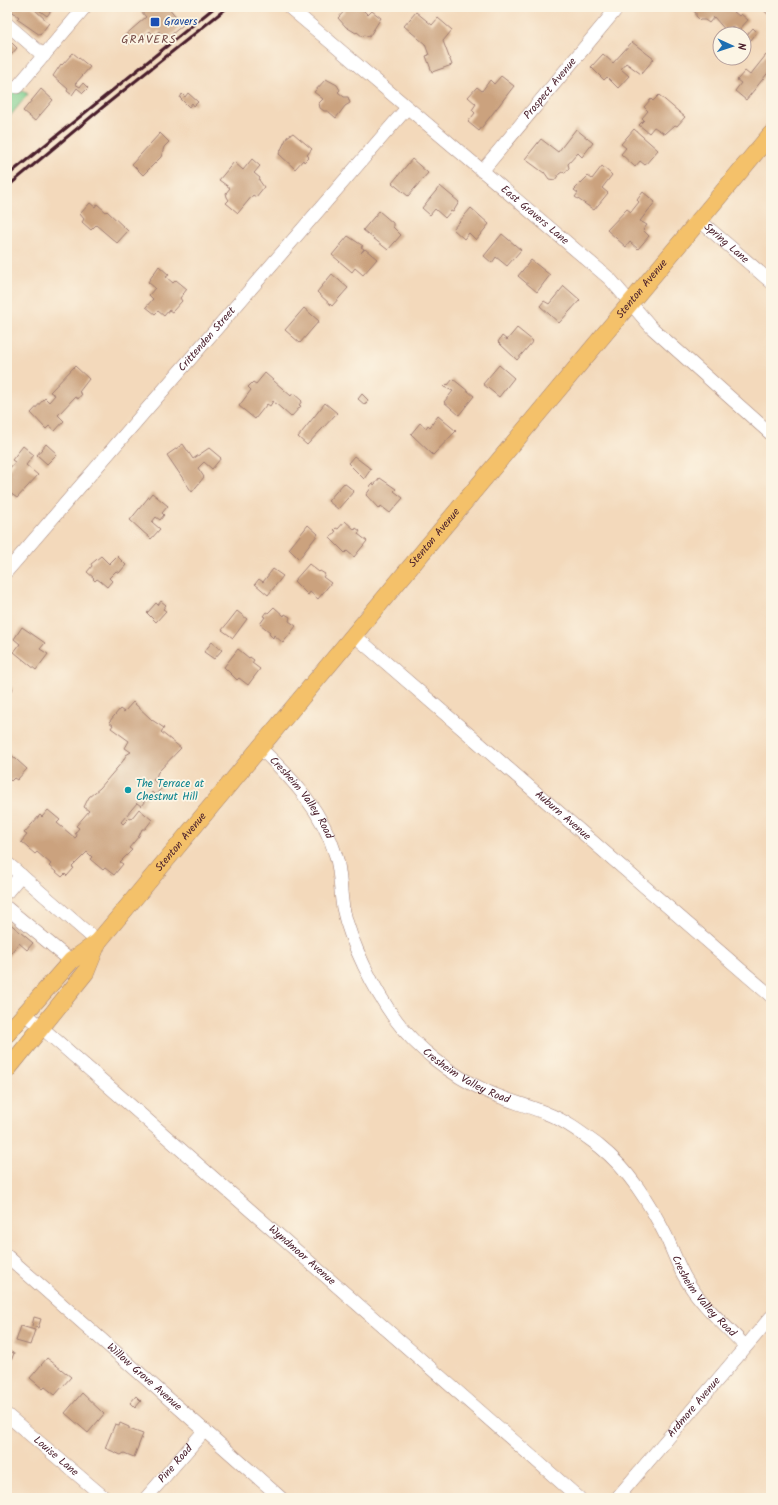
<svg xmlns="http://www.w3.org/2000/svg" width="778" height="1505" font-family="Kalam,sans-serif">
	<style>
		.green { fill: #7dce8f; stroke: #64765d }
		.building { fill: #cba27e }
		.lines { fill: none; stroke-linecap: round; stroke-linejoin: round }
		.minor-casing { stroke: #9e7c73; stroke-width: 14 }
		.major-casing { stroke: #9e7c73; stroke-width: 18 }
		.minor { stroke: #fff; stroke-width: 13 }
		.major { stroke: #f4c16a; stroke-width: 17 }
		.rail { stroke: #4a1f2b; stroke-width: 3 }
		.transit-dot { fill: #1a4fb4; stroke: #fcf5e5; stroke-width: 1.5 }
		.culture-dot { fill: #0f9aa8; stroke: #fcf5e5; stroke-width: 1.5 }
		.labels { text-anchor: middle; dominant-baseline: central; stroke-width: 3.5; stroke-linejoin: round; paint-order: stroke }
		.transit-label { font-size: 11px; fill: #164399; stroke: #fcf5e5; text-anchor: start }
		.street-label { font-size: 11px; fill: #4a1f2b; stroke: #fcf5e5 }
		.culture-label { font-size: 11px; fill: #0d838f; stroke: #fcf5e5; text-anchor: start }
		.neighbourhood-label { font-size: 12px; letter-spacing: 1px; fill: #774d48; stroke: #fcf5e5 }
	</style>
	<rect width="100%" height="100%" fill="#fcf5e5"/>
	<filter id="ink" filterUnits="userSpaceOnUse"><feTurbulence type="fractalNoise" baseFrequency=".025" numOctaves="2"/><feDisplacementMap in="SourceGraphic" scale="8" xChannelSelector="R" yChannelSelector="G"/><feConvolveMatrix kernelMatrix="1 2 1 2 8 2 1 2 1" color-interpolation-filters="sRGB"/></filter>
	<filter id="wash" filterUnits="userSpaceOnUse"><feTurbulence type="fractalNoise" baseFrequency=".012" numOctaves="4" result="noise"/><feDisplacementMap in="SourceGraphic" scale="16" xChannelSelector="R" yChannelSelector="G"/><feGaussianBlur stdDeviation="0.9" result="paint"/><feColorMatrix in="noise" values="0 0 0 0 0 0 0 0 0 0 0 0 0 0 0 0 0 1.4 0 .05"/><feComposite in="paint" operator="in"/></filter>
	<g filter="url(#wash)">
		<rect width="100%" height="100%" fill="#f3d9bb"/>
		<path class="green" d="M7 77 17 88 28 94 7 120Z"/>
		<g id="blocks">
			<g class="building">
				<path d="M7 7H32L49 23 40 35 17 19 19 17Z"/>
				<path d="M35 7H54L47 16Z"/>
				<path d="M144 7H155L159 10 162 7H168L183 25 166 39 159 31 154 35 150 31 138 41 136 39 130 44 123 37 146 17 140 10Z"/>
				<path d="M348 7H366L363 10 368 15 372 11 381 18 369 37 364 35 363 37 357 32 356 33 346 27 338 18Z"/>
				<path d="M689 7H728L739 16 741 14 748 20 738 31 732 26 727 32 714 17 709 23 705 20H700L696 16V13Z"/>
				<path d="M760 7H771V17Z"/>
				<path d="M416 12 432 25 438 18 452 30 443 41 452 65 432 72 426 56 429 55 425 44 404 26Z"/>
				<path d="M753 28 757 32 751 40 746 36Z"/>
				<path d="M7 38 17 48 7 60Z"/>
				<path d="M632 42 654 59 641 74 626 63 621 69 629 76 618 88 607 77 604 80 591 67 603 54 613 63Z"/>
				<path d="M73 53 90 67 75 84 80 87 83 83 88 88 83 93 77 88 72 95 67 91 68 89 53 76 61 64 62 65Z"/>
				<path d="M766 55 771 59V69L746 100 735 91 741 83 737 80 745 71 750 75Z"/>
				<path d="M501 76 514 86 479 131 468 122 475 113 472 110 476 104 468 97 477 87 482 91 490 80 494 84Z"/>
				<path d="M326 79 337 85 340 90 338 92 344 97H348L350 103 345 106 336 118 328 111H324L320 108 319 103 323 99 314 92Z"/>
				<path d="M41 89 53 100 35 121 23 111Z"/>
				<path d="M188 93 198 102 194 106 192 103 189 107 180 98 182 94 185 97Z"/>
				<path d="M659 95 685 117 677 126 675 125 665 134 654 127 649 133 639 125 644 120 642 118 648 111 644 107 651 99 653 101Z"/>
				<path d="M576 129 593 143 582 157 578 153 568 164 569 168 565 173 562 172 559 174 555 180 549 179 544 172V173L525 159 541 139 558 152Z"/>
				<path d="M634 129 658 150 645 165 640 161 635 167 621 154 626 148 621 144Z"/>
				<path d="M160 133 169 142 164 147 161 157 143 175 132 164Z"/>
				<path d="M293 133 312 149 307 155 309 157 304 162 303 160 295 169 279 154 287 137Z"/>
				<path d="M252 159 260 166 254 173 260 178 259 180 264 187 256 197 253 195 238 213 226 203 229 200 227 197 226 193 230 188 219 180 234 162 243 170Z"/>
				<path d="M412 159 428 173 408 196 392 183Z"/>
				<path d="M602 166 612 175 602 188 608 193 594 210 575 197 578 193 574 190 588 176 592 179Z"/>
				<path d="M440 186 459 202 453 212 451 211 445 218 435 209 430 215 422 208Z"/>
				<path d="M643 192 655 202 640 221 647 225 643 230 649 236 638 249 630 242 626 247 607 230 627 209 631 212 639 202 637 200Z"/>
				<path d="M90 203 95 207 97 204 106 212 107 211 128 231 117 243 96 225 91 230 82 222 84 219 80 214Z"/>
				<path d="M471 208 489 224 476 240 469 233 464 239 453 229Z"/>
				<path d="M379 211 393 223V227L401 235 388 250 363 230Z"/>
				<path d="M502 234 521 250 507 266 496 257 492 263 484 256Z"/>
				<path d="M348 236 363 246 361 247 364 249 361 253 365 249 377 259 363 275 355 268 352 272 332 255Z"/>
				<path d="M531 260 550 275 537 292 518 276Z"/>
				<path d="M159 266 169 275 166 277 173 283 176 280 187 289 180 298 182 301 172 312 169 310 164 316 158 311 155 314 146 307 153 299 149 295 155 288 148 282Z"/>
				<path d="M332 274 348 288 332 306 317 292Z"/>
				<path d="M564 286 580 300 559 323 540 306 544 301 549 304Z"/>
				<path d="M304 308 319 321 300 343 285 330Z"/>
				<path d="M517 328 533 341 517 360 498 342 502 336 507 340Z"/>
				<path d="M499 365 514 378 499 397 483 384Z"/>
				<path d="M75 366 89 379 79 392 82 394 78 399 75 397 58 415 64 421 55 431 49 426 46 429 31 413 45 398 49 402 55 395 50 392Z"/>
				<path d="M265 373 291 396 293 393 302 401 299 405 301 406 291 417 273 401 270 406 267 404 255 419 239 406 251 390 248 387 253 382 256 384Z"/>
				<path d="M453 379 474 396 459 415 444 402 453 391 444 387 447 384 448 385Z"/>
				<path d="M362 394 368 400 365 405 358 399Z"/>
				<path d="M325 403 337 413 307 445 298 437Z"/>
				<path d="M438 416 456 431 433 455 411 434 420 423 426 428 428 425 430 427Z"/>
				<path d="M46 444 57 454 47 464 37 455Z"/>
				<path d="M183 444 193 459 209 448 221 458 212 469 204 462 198 468 204 477 192 492 167 455Z"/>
				<path d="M23 446 34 455 26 465 38 475 17 498 7 491V469L8 470 15 462 12 460Z"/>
				<path d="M354 456 371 469 364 479 348 463Z"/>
				<path d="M380 478 396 489 394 491 403 498 390 513 381 506 379 509 366 495 371 488 370 487 371 485 373 483 374 485Z"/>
				<path d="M344 483 354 491 338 509 328 501Z"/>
				<path d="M152 493 168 506 162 513 164 515 160 520 156 517 152 522 160 529 151 539 130 520Z"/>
				<path d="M345 521 355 530 356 528 360 531 358 534 367 541 354 557 347 551 345 553 330 538 336 531 334 530 336 528 338 529Z"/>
				<path d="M308 525 318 534 299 559 289 549Z"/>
				<path d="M101 556 109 564 117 556 126 565 119 573 116 571 109 578 112 581 107 587 100 581 97 579 95 581 93 579 94 578 87 572 92 566 91 564Z"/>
				<path d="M309 564 319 572 320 571 325 574 323 577 331 583 318 599 310 592 308 595 294 581Z"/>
				<path d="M273 569 283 576 268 595 255 584 259 579 263 582Z"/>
				<path d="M161 601 166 605 163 609 166 611 156 622 147 613 156 603 158 605Z"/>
				<path d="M274 607 284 616 285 614 290 617 289 621 296 626 283 643 274 635 273 638 269 634 270 632 260 624 265 617 263 616 266 612 268 613Z"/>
				<path d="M237 611 247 619 233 638 222 630Z"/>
				<path d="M22 627 45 643 40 649 48 654 36 670 14 652 20 644 14 639Z"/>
				<path d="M212 642 222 650 214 659 204 652Z"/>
				<path d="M238 649 249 658 250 657 254 660 252 663 260 669 248 685 239 678 237 680 224 667Z"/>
				<path d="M7 673 11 678 7 682 13 689 7 693Z"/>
				<path d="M133 702 152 720 164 728 161 732 181 748 158 772 156 777 153 780 162 788 155 795 152 792 141 806 137 803 121 822 123 824 129 818 131 819 139 809 152 820 145 829H142L139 836 129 848 132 850 120 862 123 864 114 875 105 868 103 870 90 859 92 857 87 852 72 867 74 868 67 876 65 874 62 877 49 866 51 864 37 852 35 854 21 842 27 835 24 833 40 815 42 817 48 810 60 820 57 823 75 838 77 836 75 833 79 828 76 826 89 811 84 807 89 797 100 788 123 761 126 755 131 752 125 748 129 741 111 728 113 725 109 722 120 709 124 712Z"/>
				<path d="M7 751 27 769 17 780 14 778 11 781 9 779 7 781Z"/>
				<path d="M7 921 33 943 27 950 19 943 7 958Z"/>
				<path d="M34 1317 41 1319 38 1328 32 1326Z"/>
				<path d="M21 1326 35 1330 30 1345 16 1341Z"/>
				<path d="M7 1341 10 1342 7 1351 14 1353 7 1372Z"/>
				<path d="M47 1358 71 1377 55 1395 45 1387 43 1389 30 1378Z"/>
				<path d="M82 1393 104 1414 88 1433 65 1413Z"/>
				<path d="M136 1396 141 1401 135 1408 130 1403Z"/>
				<path d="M120 1423 129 1427V1429L143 1434 134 1457 124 1453 121 1455 105 1448 115 1424 119 1425Z"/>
			</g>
		</g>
	</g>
	<g filter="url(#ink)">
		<use href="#blocks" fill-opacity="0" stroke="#9e7c73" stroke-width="1"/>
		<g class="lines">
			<g class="minor-casing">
				<g id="minor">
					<path id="s1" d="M289 7 610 279 652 328 771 434"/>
					<path d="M7 24 44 56"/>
					<path d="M17 87 85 7"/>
					<path id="s2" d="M482 171 618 7"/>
					<path id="s3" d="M699 220 771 282"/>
					<path id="s4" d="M7 571 407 108"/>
					<path id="s5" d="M354 635 771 996"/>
					<path id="s6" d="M260 748C293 779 323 812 336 856 341 872 340 891 343 908 350 942 375 992 396 1020 416 1048 453 1076 484 1090 504 1100 527 1105 548 1114 566 1121 584 1135 599 1146 629 1170 649 1202 666 1236 672 1249 677 1263 684 1276 699 1303 725 1325 745 1346"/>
					<path d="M7 863 98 942"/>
					<path d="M7 892 21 875"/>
					<path d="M7 908 71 961"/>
					<path id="s7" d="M25 1013 579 1498"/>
					<path id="s8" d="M7 1256 281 1498"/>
					<path id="s9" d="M7 1415 105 1498"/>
					<path id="s10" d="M146 1498 205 1430"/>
					<path id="s11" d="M617 1498 771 1317"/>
				</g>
			</g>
			<g class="major-casing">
				<g id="major">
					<path id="s12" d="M7 1034 71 961 98 942 771 134"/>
					<path d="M7 1070 86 972 98 942"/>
				</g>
			</g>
			<use href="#minor" class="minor"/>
			<use href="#major" class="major"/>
			<g class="rail">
				<path d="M7 176 215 7"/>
				<path d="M7 187 103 107 228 7"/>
			</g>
		</g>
	</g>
	<rect class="transit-dot" x="150" y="17" width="10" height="10" rx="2"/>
	<circle class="culture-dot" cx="128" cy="790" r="4"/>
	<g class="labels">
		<g class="transit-label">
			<text x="164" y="22">Gravers</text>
		</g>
		<g class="street-label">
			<text stroke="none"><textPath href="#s2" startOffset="107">Prospect Avenue</textPath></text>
			<text stroke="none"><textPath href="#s1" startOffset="322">East Gravers Lane</textPath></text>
			<text stroke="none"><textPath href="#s3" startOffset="36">Spring Lane</textPath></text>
			<text stroke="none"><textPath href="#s12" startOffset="980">Stenton Avenue</textPath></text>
			<text stroke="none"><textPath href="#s4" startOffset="306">Crittenden Street</textPath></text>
			<text stroke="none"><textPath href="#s12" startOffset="656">Stenton Avenue</textPath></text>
			<text stroke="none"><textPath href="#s6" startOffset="65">Cresheim Valley Road</textPath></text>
			<text stroke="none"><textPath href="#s5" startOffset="276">Auburn Avenue</textPath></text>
			<text stroke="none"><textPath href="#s12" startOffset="260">Stenton Avenue</textPath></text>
			<text stroke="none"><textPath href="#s6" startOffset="402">Cresheim Valley Road</textPath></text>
			<text stroke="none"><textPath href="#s7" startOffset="368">Wyndmoor Avenue</textPath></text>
			<text stroke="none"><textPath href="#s6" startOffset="738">Cresheim Valley Road</textPath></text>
			<text stroke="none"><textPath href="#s8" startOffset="183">Willow Grove Avenue</textPath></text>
			<text stroke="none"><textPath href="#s11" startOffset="119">Ardmore Avenue</textPath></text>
			<text stroke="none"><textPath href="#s9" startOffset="64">Louise Lane</textPath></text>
			<text stroke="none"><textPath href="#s10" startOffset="45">Pine Road</textPath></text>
		</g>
		<g class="culture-label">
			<text x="136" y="784">The Terrace at<tspan x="136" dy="13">Chestnut Hill</tspan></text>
		</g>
		<g class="neighbourhood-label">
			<text x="149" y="39">GRAVERS</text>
		</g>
	</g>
	<rect width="778" height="1505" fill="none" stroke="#fcf5e5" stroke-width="24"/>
	<g transform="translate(732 46) rotate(93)"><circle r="19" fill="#fcf5e5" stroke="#b59f9b"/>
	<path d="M0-3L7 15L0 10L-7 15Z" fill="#1f6fb2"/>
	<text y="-6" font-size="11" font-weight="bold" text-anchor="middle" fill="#4a1f2b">N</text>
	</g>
</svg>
